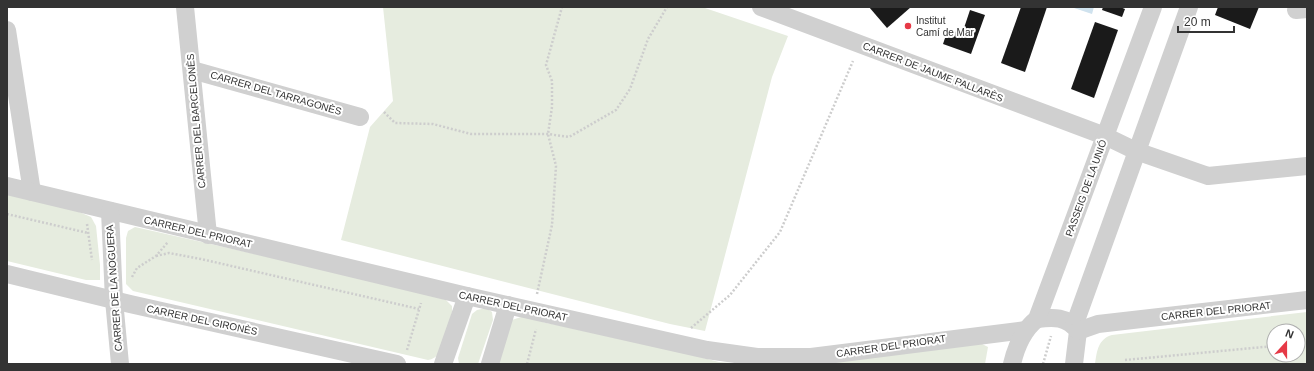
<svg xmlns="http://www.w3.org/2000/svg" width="1314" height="371" font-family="Helvetica,sans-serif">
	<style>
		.green { fill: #e6ecdf; fill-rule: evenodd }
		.water { fill: #cfe2ee }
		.building { fill: #1a1a1a }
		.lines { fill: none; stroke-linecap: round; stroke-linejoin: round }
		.path { stroke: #cdcdcd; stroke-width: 2.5; stroke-dasharray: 2 2; stroke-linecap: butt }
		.minor { stroke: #d0d0d0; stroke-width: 18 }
		.poi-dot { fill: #e63946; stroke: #fff; stroke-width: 1.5 }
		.labels { text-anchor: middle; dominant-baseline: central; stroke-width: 4; stroke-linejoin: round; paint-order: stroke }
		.poi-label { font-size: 10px; fill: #333; stroke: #fff; text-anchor: start }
		.street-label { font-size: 10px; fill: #333; stroke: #fff }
	</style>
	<rect width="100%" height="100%" fill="#fff"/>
	<g class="green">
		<path d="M383 7H702L788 36 772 77 705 331 670 324 341 240 370 127 393 101Z"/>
		<path d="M7 190 51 200 91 217 96 226 100 265V280H86L7 261Z"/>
		<path d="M135 227 442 296 452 306V312C448 327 447 357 428 360L133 291 126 284V238L128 231Z"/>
		<path d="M486 308 492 312 493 320 478 364H459L458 358 472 314 477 310Z"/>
		<path d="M1307 312V364H1095C1097 351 1098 339 1112 335ZM1274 331H1298V355H1274Z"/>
		<path d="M524 316 546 323 624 337 719 362 748 364H496L512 320Z"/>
		<path d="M982 344 988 347 985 364H750Z"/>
	</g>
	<path class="water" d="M1071 7H1094L1092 14Z"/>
	<g class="building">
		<path d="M869 7H911L887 28Z"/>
		<path d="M1021 7H1047L1025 72 1001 63Z"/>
		<path d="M1103 7H1120L1125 9 1122 17 1102 10Z"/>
		<path d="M1218 7H1259L1250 29 1215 15Z"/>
		<path d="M970 10 985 15 971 54 943 44 948 29 962 34Z"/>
		<path d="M1095 22 1118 30 1094 98 1071 89Z"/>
	</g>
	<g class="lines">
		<g class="path">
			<path d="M384 112 395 123 433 124 471 134H548L569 137 616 110 630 89 648 39 667 7"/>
			<path d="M7 214 88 233"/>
			<path d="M87 224 92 260"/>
			<path d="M156 256 169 253 201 259 419 309"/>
			<path d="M132 277 137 268 156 256 168 242"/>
			<path d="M537 294 552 225 556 166 548 134 552 107V81L546 65 562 7"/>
			<path d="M691 328 730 295 780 232 853 61"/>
			<path d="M1298 343 1307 342"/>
			<path d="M407 350 421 303"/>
			<path d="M1125 360 1274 346"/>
			<path d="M527 364 536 329"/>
			<path d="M1043 364 1051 336"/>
		</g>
		<g class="minor">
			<path d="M185 7 208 235"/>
			<path d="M761 7 1105 136 1136 151 1208 176 1307 166"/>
			<path d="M1296 10 1307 9"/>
			<path d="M7 30 32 192"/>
			<path d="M192 70 360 117"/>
			<path d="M7 186 467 296 707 350 757 357H811L1026 330"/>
			<path d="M110 211 114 300 120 364"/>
			<path d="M7 274 130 304 397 364"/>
			<path d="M1037 319C1053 317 1067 316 1078 331L1074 364"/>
			<path d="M1074 326 1189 7"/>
			<path d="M1078 331 1098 324 1307 300"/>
			<path d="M443 364 467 296"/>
			<path d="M490 364 508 305"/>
			<path d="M1012 364C1016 347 1023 330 1037 319L1153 7"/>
		</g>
	</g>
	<circle class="poi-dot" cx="908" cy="26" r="4"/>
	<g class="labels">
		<g class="poi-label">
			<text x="916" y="20">Institut<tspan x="916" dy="12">Camí de Mar</tspan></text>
		</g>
		<g class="street-label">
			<text transform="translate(933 72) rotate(21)">CARRER DE JAUME PALLARÈS</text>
			<text transform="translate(276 93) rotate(16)">CARRER DEL TARRAGONÈS</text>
			<text transform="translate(196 121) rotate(-95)">CARRER DEL BARCELONÈS</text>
			<text transform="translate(1086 188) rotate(-70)">PASSEIG DE LA UNIÓ</text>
			<text transform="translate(198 232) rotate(13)">CARRER DEL PRIORAT</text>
			<text transform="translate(114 288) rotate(-94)">CARRER DE LA NOGUERA</text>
			<text transform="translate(513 306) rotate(12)">CARRER DEL PRIORAT</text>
			<text transform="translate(1216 311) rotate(-6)">CARRER DEL PRIORAT</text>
			<text transform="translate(202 320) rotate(12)">CARRER DEL GIRONÈS</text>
			<text transform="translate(891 346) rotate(-8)">CARRER DEL PRIORAT</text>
		</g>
	</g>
	<rect width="1314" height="371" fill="none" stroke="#333333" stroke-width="16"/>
	<g transform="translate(1286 343) rotate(21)"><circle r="19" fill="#ffffff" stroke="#adadad"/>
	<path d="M0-3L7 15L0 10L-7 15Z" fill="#e63946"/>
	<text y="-6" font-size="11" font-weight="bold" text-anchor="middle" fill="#333333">N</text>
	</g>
	<path d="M1178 26v6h56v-6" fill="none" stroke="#333333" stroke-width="2"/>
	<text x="1184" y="26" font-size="12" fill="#333333" stroke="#ffffff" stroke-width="3" paint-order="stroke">20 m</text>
</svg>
